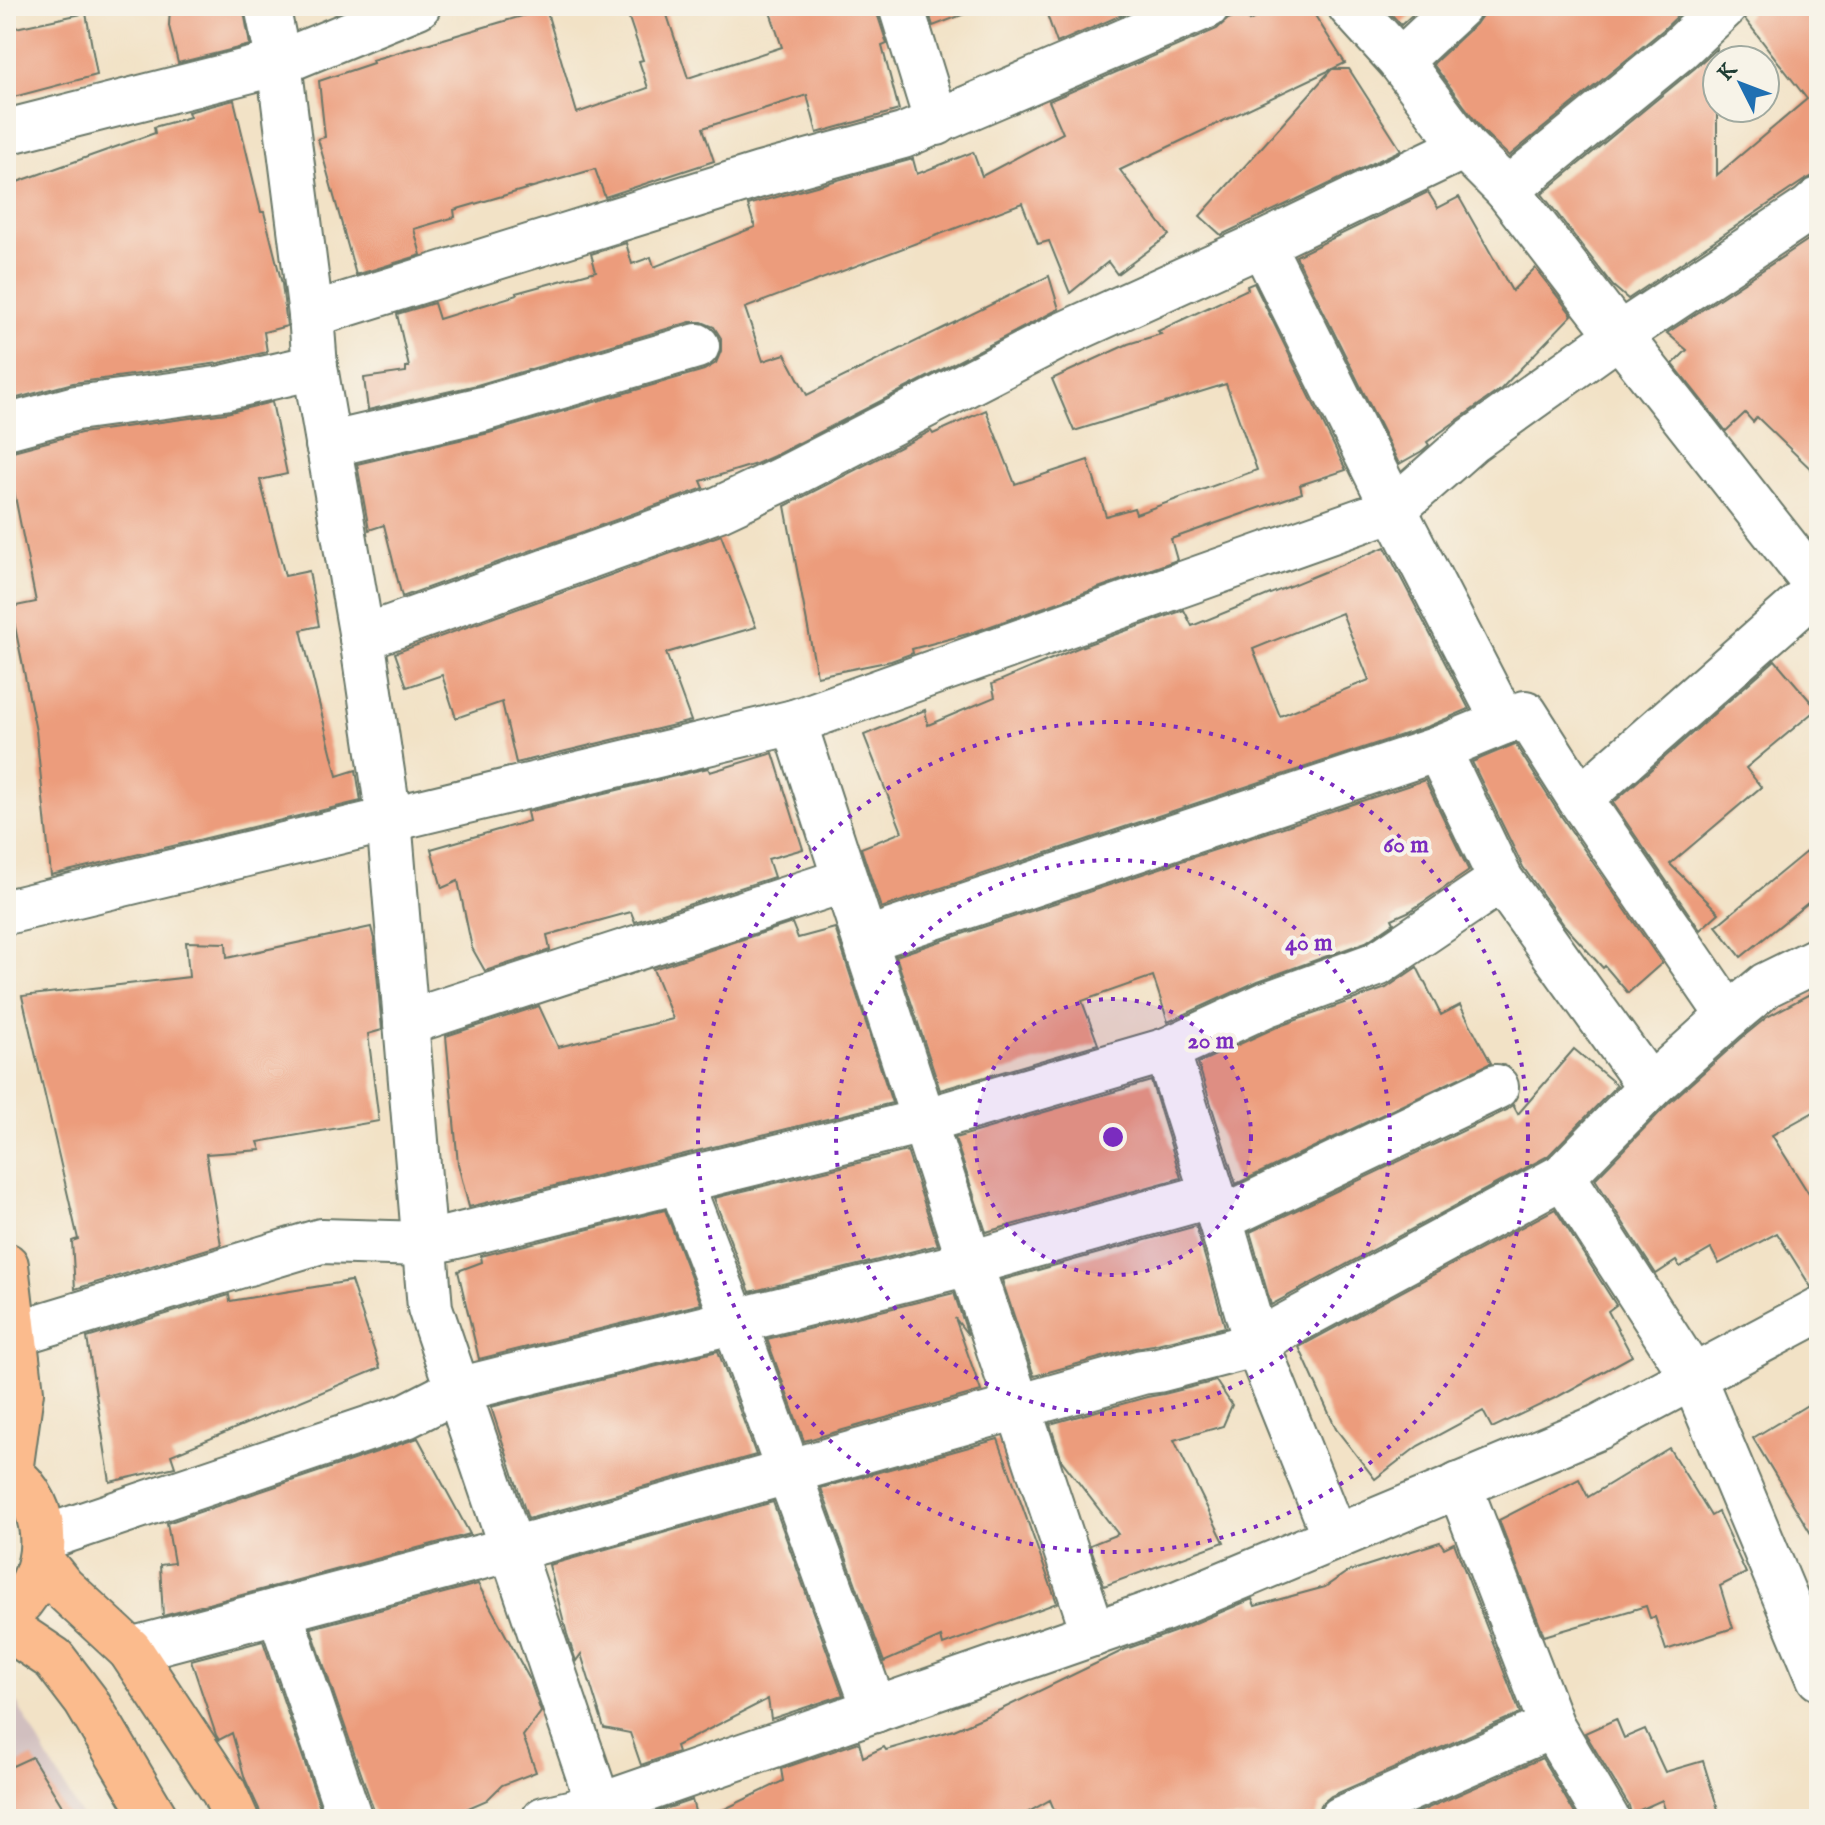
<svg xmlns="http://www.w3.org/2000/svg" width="1825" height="1825" font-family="'IM FELL English',serif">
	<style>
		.industrial { fill: #d1bfbf }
		.building { fill: #ec9c7b; fill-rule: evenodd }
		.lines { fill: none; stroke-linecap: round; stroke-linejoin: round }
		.minor-casing { stroke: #697767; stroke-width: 48 }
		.major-casing { stroke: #697767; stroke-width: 48 }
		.minor { stroke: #fff; stroke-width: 44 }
		.major { stroke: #fbbb8d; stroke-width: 44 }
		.ring { fill: none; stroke: #7b2cbf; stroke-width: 4; stroke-dasharray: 4 8 }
		.centre { fill: #7b2cbf; stroke: #f7f3e8; stroke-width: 4 }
		.ring-label { font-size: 24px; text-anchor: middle; font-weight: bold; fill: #7b2cbf; stroke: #f7f3e8; stroke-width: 8; stroke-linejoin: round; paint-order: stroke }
	</style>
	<rect width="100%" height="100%" fill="#f7f3e8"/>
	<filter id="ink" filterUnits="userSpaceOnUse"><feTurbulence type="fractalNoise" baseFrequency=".0125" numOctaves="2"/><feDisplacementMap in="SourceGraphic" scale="16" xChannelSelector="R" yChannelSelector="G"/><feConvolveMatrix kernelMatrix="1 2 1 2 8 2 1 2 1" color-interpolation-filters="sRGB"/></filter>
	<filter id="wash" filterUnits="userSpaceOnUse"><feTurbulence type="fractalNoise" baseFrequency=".006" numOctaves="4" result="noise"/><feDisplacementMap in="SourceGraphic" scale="32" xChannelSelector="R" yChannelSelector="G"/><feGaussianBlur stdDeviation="1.8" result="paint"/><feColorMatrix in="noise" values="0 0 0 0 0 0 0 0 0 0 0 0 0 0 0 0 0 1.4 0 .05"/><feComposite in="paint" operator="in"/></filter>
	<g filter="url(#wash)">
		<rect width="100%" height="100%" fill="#f2e2c6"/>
		<path class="industrial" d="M6 1684 83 1819H6Z"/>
		<g id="blocks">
			<g class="building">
				<path d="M170 6H243L250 45 178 63 169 26Z"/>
				<path d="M625 6H664L688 78 782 47 768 6H877V13L887 44 882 46 899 110 817 133 807 95 703 128 714 161 605 197 595 169 454 210 455 217 414 229 421 255 356 275 318 139 325 137 319 81 373 63 372 60 546 9 577 113 648 88 639 61 643 60Z"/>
				<path d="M927 6H977L978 9 933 26Z"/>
				<path d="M1044 6H1137L1138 8 1057 43Z"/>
				<path d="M1278 6H1309L1345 63 1120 170 1169 235 1117 274 1108 262 1070 293 1049 241 1038 244 1022 203 745 308 763 361 785 354 807 395 1049 276 1059 309 774 456 756 464 701 481 704 488 402 597 384 525 369 530 357 464 489 433 704 370 716 363 721 351V338L714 327 702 322H690L477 385 368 410 364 378 406 372V367H409L397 314 434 303 439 319 517 295 516 293 596 271 591 254 626 243 632 264 651 257 654 267 755 227 748 205 913 159 917 174 973 152 982 176 1063 133 1049 101 1217 29 1228 19 1245 12 1249 21Z"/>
				<path d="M1384 6H1422L1401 25Z"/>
				<path d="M1483 6H1680L1684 10 1663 30 1509 156 1483 131 1433 64 1476 24 1483 14Z"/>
				<path d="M1749 6H1819V175L1813 176 1803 181 1628 299 1613 286 1542 194 1695 68 1717 48V175L1807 99 1745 19 1749 14Z"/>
				<path d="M86 13 97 75 6 99V30Z"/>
				<path d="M1332 69H1349L1401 150 1221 235 1200 216Z"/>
				<path d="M234 100 261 212H264L282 284 287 326 264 332 267 352 219 363 73 383 6 401V186L155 133 154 127 190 117 188 112Z"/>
				<path d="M1428 192 1438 208 1459 197 1512 291 1535 268 1572 315 1501 389 1427 442 1429 445 1422 451 1399 464 1296 256Z"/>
				<path d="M1811 238 1819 245V477L1757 417 1753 422 1745 413 1726 431 1673 364 1687 350 1667 333Z"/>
				<path d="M1254 283 1346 470 1300 485 1302 493 1171 539 1177 560 971 633 912 649 913 653 891 661 817 676 785 506 931 431 933 434 986 410 1015 484 1088 460 1106 516 1134 508 1136 514 1257 470 1226 384 1074 431 1052 379 1128 344 1161 334 1158 331 1248 289 1247 286Z"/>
				<path d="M272 402 287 474 260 480 285 576 309 571 319 626 301 630 337 776 356 770 361 801 51 875 36 731 11 607 36 602 6 451H13L81 433 226 413Z"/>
				<path d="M721 535 756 627 666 653 691 721 516 763 502 702 456 718 442 675 407 687 395 653Z"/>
				<path d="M1385 547 1469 709 1429 726 881 908 861 848 902 832 864 735 925 710 928 725 995 697 992 684 1080 647 1184 610 1192 626ZM1342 613 1369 680 1280 716 1253 649Z"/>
				<path d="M1775 660 1817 709 1746 768 1761 787 1670 864 1719 913 1700 930 1613 803Z"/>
				<path d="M1515 744 1559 813 1662 963 1628 993 1605 966 1603 968 1564 925 1523 867 1472 762Z"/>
				<path d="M773 753 803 849 768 859 774 877 635 922 631 912 547 935 550 950 485 971 472 948 458 881 442 888 431 849 529 821 527 812 708 768 710 772Z"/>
				<path d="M1425 780 1469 871 1410 911 1392 919 1394 923 1366 942 1258 981 1168 1022 1153 976 1082 1001 1098 1044 940 1090 896 956Z"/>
				<path d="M1819 841V894L1741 957 1716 926Z"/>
				<path d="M792 923 798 938 835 928 892 1103 469 1207 458 1164 446 1036 539 1006 558 1047 673 1019 653 969Z"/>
				<path d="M371 927 374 939 382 1030 368 1034 379 1121 258 1142 261 1150 206 1154 221 1245 75 1289 72 1241 78 1239 22 996 189 977 186 942 226 943 227 958Z"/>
				<path d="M1417 967 1441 1015 1460 1005 1491 1063 1236 1184 1198 1063 1277 1027 1386 988Z"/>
				<path d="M1819 989V1109L1772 1135 1819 1210V1285L1811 1287 1777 1233 1719 1264 1711 1249 1680 1267 1676 1261 1656 1274 1595 1179 1667 1105 1745 1035 1767 1017Z"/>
				<path d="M1574 1049 1617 1085 1548 1156 1271 1305 1250 1232 1507 1110 1513 1105 1518 1114Z"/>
				<path d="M1151 1081 1181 1178 986 1232 955 1138Z"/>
				<path d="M907 1151 938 1245 750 1292 714 1198Z"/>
				<path d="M1555 1209 1616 1305 1608 1311 1632 1356 1559 1396 1492 1428 1483 1411 1418 1446 1375 1479 1336 1429 1299 1347Z"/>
				<path d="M665 1210 701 1304 479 1359 458 1271 482 1262 481 1256Z"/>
				<path d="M1196 1226 1225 1327 1153 1345 1135 1348 1034 1376 1002 1280Z"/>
				<path d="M351 1281 380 1368 171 1455 175 1467 110 1482 87 1338 229 1295 230 1301Z"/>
				<path d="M954 1293 968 1335 955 1318 981 1391 804 1441 767 1339Z"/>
				<path d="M718 1351 756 1455 528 1519 491 1407Z"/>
				<path d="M1216 1381 1232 1405 1223 1426 1174 1440 1224 1542 1104 1586 1090 1545 1118 1534 1062 1461 1050 1424 1147 1397 1164 1394Z"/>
				<path d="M1819 1398V1547L1753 1438Z"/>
				<path d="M418 1438 470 1534 163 1616 160 1565 174 1563 167 1523Z"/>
				<path d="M998 1439 1057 1603 943 1645 941 1637 884 1662 821 1488Z"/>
				<path d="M1669 1448 1711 1516 1718 1512 1746 1573 1720 1586 1733 1628 1666 1650 1655 1617 1650 1618 1646 1606 1544 1636 1499 1520 1579 1479 1588 1497Z"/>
				<path d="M773 1502 843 1695 771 1719 768 1699 676 1746 678 1752 641 1765 630 1733 604 1728 581 1654 576 1661 567 1634 549 1565Z"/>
				<path d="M1440 1542 1444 1548 1454 1543 1520 1713 1331 1796 1320 1805 1316 1819H1058L1050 1800 1016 1819H704L783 1781 781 1769 859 1742 863 1757 884 1747 886 1750 954 1730 1000 1710 1126 1649 1174 1632 1252 1599 1255 1606 1325 1587 1347 1572Z"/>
				<path d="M478 1584 529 1678 541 1712 523 1736 536 1772 502 1785 487 1800 443 1819H374V1811L311 1628Z"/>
				<path d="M263 1641 324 1819H261L259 1809 245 1779 232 1733 219 1740 216 1735 191 1660Z"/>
				<path d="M1616 1719 1624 1738 1645 1729 1665 1772 1703 1761 1721 1819H1668L1662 1800 1631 1814 1629 1806 1585 1733Z"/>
				<path d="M32 1757 70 1819H6V1769Z"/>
				<path d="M1542 1758 1578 1819H1403Z"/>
				<path d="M692 1800 697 1819H659L656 1812Z"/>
			</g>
		</g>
	</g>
	<g filter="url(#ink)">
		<use href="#blocks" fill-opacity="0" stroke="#697767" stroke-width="2"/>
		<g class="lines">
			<g class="minor-casing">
				<g id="minor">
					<path d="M267 6 279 63 311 315 315 367 362 638 389 819 430 1308 599 1806"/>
					<path d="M901 6 937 123"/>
					<path d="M1350 6 1400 61 1464 147 1507 190 1619 335 1819 589"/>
					<path d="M1400 61 1459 6"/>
					<path d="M6 132 279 63 418 6"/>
					<path d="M1507 190 1679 49 1725 6"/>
					<path d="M311 315 760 175 903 136 1207 6"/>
					<path d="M6 427 76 408 223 388 315 367"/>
					<path d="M328 445 483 409 697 346"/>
					<path d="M362 638 719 509 785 478 1060 336 1262 244 1464 147"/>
					<path d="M794 722 970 1263 1094 1634"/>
					<path d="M1504 722 1525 713 1580 799 1729 1016"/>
					<path d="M1438 749 1501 880 1650 1087"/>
					<path d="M1580 799 1819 588"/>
					<path d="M6 912 794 722 1394 509 1471 441 1619 335 1810 208 1819 200"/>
					<path d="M865 940 1438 749 1504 722 1394 509 1262 244"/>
					<path d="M406 1023 845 880"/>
					<path d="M1167 1050 1213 1195 1256 1342 1335 1538"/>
					<path d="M1563 1176 1693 1377 1819 1678"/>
					<path d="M680 1181 734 1321 875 1710"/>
					<path d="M1220 1219 1496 1087"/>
					<path d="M14 1334 321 1241 424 1244 923 1121 1167 1050 1267 1004 1377 964 1501 880"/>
					<path d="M1459 1485 1552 1726 1607 1819"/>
					<path d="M44 1538 406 1416 457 1390 970 1263 1213 1195"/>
					<path d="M279 1610 350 1819"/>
					<path d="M130 1650 557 1537 1142 1372 1158 1370 1243 1348 1256 1342 1563 1176 1650 1087 1729 1016 1766 985 1819 959"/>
					<path d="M544 1819 599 1806 1164 1609 1599 1427 1819 1310"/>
					<path d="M1341 1819 1552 1726"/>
				</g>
			</g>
			<g class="major-casing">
				<g id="major">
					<path d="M6 1265 21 1392 10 1472"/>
					<path d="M6 1470C55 1504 54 1580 6 1615"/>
					<path d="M42 1562 62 1587 130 1650 224 1792 236 1819"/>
					<path d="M6 1627 54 1659 86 1701 156 1819"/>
				</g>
			</g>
			<use href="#minor" class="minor"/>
			<use href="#major" class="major"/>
		</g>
	</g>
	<circle cx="1113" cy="1137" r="138" fill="#7b2cbf" fill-opacity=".12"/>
	<g class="ring">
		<circle cx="1113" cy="1137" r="138"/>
		<circle cx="1113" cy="1137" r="277"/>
		<circle cx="1113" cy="1137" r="415"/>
	</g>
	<circle cx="1113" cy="1137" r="12" class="centre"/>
	<g class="ring-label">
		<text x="1406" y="852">60 m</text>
		<text x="1309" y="950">40 m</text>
		<text x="1211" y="1048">20 m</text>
	</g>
	<rect width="1825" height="1825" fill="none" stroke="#f7f3e8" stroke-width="32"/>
	<g transform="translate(1741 84) rotate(312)"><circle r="38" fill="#f7f3e8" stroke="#a1aaa0" stroke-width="2"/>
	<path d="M0-6L14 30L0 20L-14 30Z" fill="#1f6fb2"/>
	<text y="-12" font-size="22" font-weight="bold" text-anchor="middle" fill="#1f3d34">K</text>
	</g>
</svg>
